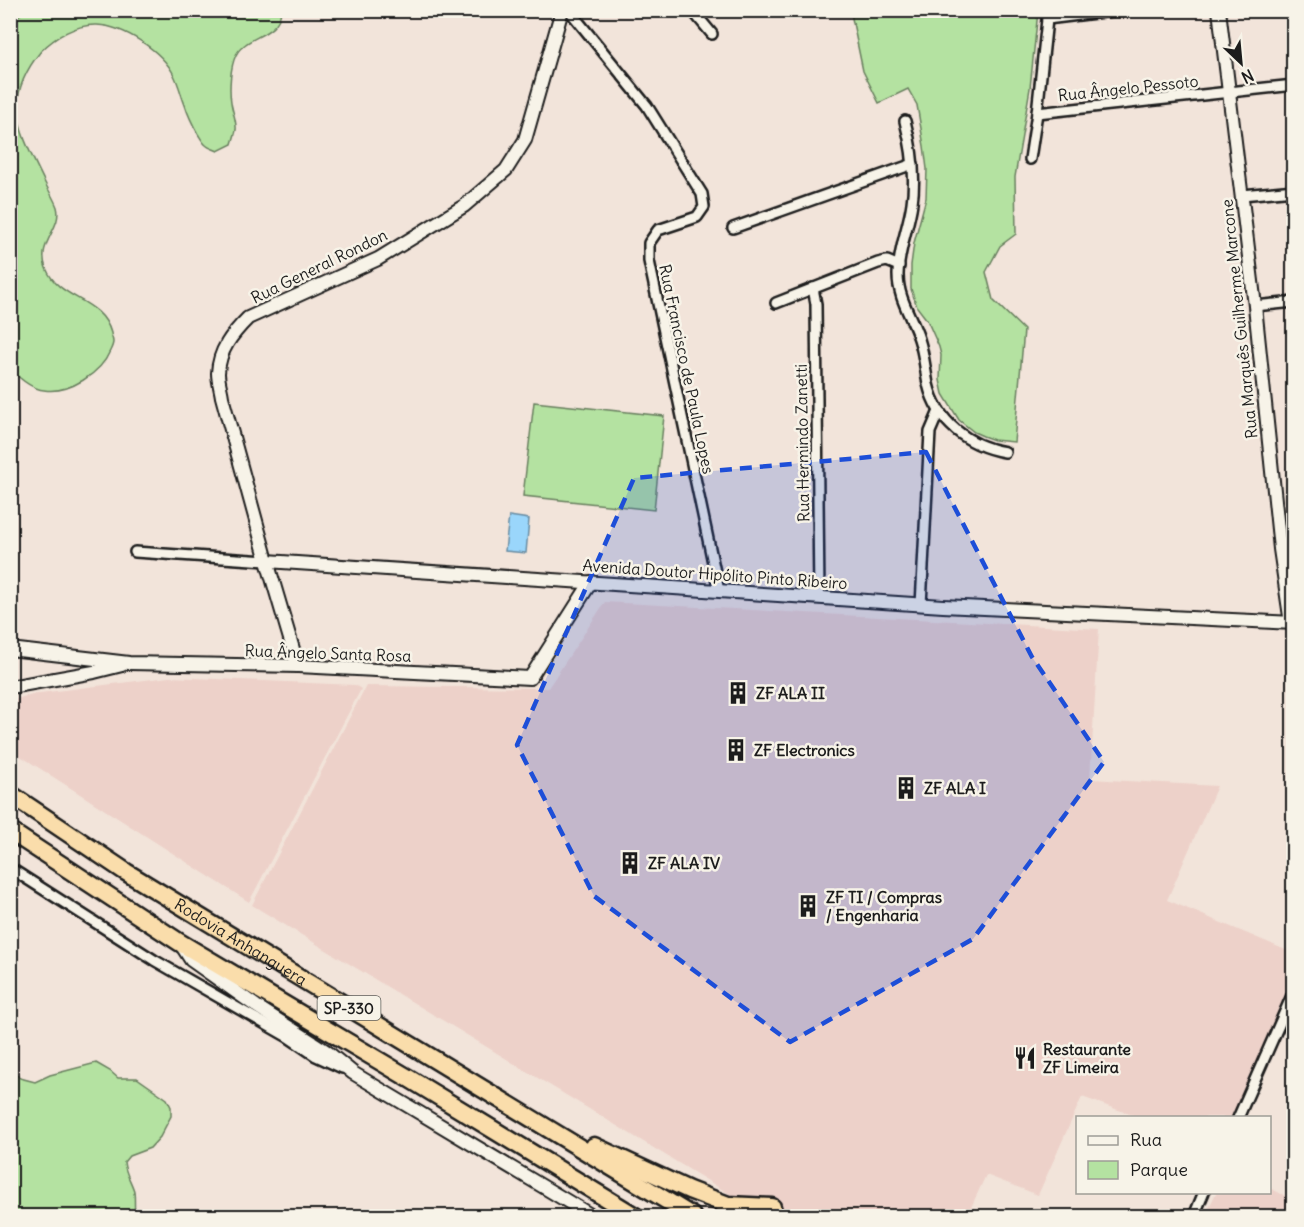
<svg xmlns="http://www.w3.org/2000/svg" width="1304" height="1227" font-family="Delius,sans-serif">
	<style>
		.built { fill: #edd1c9 }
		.green { fill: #b4e2a1; stroke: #687f5e; stroke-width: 1.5 }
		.water { fill: #9ad6fb; stroke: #688ca2; stroke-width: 1.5 }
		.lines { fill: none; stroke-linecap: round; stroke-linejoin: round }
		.street-casing { stroke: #1c1c1c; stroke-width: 14 }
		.secondary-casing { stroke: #1c1c1c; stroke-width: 16 }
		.highway-casing { stroke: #1c1c1c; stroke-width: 21 }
		.street { stroke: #f7f3e8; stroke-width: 9 }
		.secondary { stroke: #f7f3e8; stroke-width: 12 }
		.highway { stroke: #faddab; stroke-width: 16 }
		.marked { fill: #1d4ed8; fill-opacity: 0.2; stroke: #1d4ed8; stroke-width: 4.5; stroke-dasharray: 12 8; stroke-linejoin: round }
		.labels { text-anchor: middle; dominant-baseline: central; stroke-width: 5; stroke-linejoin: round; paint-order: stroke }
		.shield { fill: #f7f3e8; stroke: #5e5c59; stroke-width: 1.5 }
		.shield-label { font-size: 15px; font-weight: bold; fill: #1c1c1c }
		.street-label { font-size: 16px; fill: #1c1c1c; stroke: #f7f3e8 }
		.poi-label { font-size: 16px; font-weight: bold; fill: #1c1c1c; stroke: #f7f3e8; text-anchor: start }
	</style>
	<rect width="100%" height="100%" fill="#f2e4da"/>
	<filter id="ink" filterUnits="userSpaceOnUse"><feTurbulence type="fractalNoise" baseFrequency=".0167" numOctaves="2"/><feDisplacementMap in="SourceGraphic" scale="12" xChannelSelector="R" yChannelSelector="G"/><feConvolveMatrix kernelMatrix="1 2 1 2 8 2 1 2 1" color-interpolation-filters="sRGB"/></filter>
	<g filter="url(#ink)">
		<g class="built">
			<path d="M605 602 1099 629 1090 779 1217 786 1167 900 1293 953V977L1232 1117H1138L1082 1097 1038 1195 986 1175 967 1216H766L252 905 366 686 548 688Z"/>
			<path d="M169 677 355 685 361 689 249 902 11 750V701L32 694Z"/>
			<path d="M1270 1188 1293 1200V1216H1205L1216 1193 1270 1192Z"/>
		</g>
		<g class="green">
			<path d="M26 10 281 11C278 37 246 35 236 55 230 67 229 90 231 102 232 111 237 121 236 130 235 135 233 140 232 144L218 151C214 149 209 148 206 145 203 143 200 137 198 134 193 125 188 115 185 105 181 95 179 85 174 75 162 51 124 26 97 25 76 24 55 37 41 51 0 102 20 131 45 183 49 191 54 199 57 207 63 228 36 243 46 268 59 301 101 297 111 333 111 336 113 339 113 342 113 344 111 349 110 351 101 373 69 394 44 390 31 389 19 378 10 369V22Z"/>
			<path d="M851 11H1038L1030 88 1015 177 1016 234 1000 246 986 272 993 300 1024 330 1014 442 994 440 983 436 974 432 959 420 943 394 940 380 941 355 939 347 927 320 917 307 911 289V265L914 243 926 198 927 169 924 146 917 105 908 89 879 103 863 71 852 18Z"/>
			<path d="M534 402 664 416 654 510 523 496Z"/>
			<path d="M96 1063 110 1071 118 1078H137L167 1099 171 1107V1116L160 1137 150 1148 129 1156 124 1162C125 1173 131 1181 134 1191 135 1198 134 1209 135 1216H11V1069L20 1078 35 1082 50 1075Z"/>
		</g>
		<path class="water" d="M509 516 529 519 526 553 505 551Z"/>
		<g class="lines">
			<g class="street-casing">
				<g id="street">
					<path d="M569 10 647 106 702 194 704 207 697 217 658 230 649 243V261L719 591"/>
					<path d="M692 10 712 34"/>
					<path d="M1047 19 1120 10"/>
					<path d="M1037 113 1294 85"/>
					<path d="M905 121C912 148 916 176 912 203 909 226 898 251 898 275 898 299 912 317 919 339 924 354 925 369 928 384 937 422 968 446 1005 452"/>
					<path d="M1030 159 1037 113 1048 10"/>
					<path d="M1242 195 1294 190"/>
					<path d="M733 228 913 164"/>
					<path d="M813 288 816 304 819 598"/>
					<path d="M776 303 878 263 887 261 899 266"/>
					<path d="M1255 306 1294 302"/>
					<path d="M135 552 267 561"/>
					<path d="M921 605 930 432 939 411"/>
					<path d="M10 868 154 960 288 1037 316 1056 342 1068"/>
					<path d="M1238 1118 1294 991"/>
					<path d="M1194 1216 1204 1192"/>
				</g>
			</g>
			<g class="secondary-casing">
				<g id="secondary">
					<path d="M1219 10 1255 306 1280 549 1291 623"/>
					<path d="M267 561 943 606 1294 623"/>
					<path d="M10 649 129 663 298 666 530 678 591 582"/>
					<path d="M298 666 267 561 222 397C221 389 218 381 218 373 219 350 232 334 248 318L378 259 464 206 506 170 525 140 562 10"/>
					<path d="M10 687 94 672 122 665"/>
					<path d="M182 946 191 960 256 1006 326 1051 353 1073 592 1216"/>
				</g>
			</g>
			<g class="highway-casing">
				<g id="highway">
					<path id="s1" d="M10 794 126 872 692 1216"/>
					<path d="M10 831 179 942 410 1079 635 1216"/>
					<path d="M594 1146 689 1190 728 1205 772 1207 774 1216"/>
				</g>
			</g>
			<use href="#street" class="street"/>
			<use href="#secondary" class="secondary"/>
			<use href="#highway" class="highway"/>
		</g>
	</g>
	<path class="marked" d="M926 452 1032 657 1104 762 973 939 790 1042 594 896 517 745 634 478Z"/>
	<defs>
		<g id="building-bare" transform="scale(1.8)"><path d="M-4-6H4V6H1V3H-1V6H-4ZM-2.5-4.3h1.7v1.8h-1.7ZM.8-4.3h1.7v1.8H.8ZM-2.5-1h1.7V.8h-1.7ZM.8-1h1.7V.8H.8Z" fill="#1c1c1c" stroke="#f7f3e8" stroke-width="2.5" paint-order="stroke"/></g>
		<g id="restaurant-bare" transform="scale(1.8)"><path d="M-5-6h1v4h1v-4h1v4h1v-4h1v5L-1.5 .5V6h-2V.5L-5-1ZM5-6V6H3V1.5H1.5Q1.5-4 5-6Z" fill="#1c1c1c" stroke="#f7f3e8" stroke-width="2.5" paint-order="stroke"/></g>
	</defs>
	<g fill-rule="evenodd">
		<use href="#building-bare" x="738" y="693"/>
		<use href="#building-bare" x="736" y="750"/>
		<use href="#building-bare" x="906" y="788"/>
		<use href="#building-bare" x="630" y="863"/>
		<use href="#building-bare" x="808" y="906"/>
		<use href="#restaurant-bare" x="1025" y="1058"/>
	</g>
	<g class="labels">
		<rect class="shield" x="317.5" y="996" width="63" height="24" rx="4.5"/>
		<g class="shield-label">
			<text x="349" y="1008">SP-330</text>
		</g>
		<g class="street-label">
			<text transform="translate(1128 88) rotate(-6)">Rua Ângelo Pessoto</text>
			<text transform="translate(319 266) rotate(-26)">Rua General Rondon</text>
			<text transform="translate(1239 319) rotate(-96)">Rua Marquês Guilherme Marcone</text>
			<text transform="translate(687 369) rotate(78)">Rua Francisco de Paula Lopes</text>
			<text transform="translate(802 443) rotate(-91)">Rua Hermindo Zanetti</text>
			<text transform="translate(715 574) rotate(4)">Avenida Doutor Hipólito Pinto Ribeiro</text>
			<text transform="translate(328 653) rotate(2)">Rua Ângelo Santa Rosa</text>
			<text stroke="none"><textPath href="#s1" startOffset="274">Rodovia Anhanguera</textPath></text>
		</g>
		<g class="poi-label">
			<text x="756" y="693">ZF ALA II</text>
			<text x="754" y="750">ZF Electronics</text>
			<text x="924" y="788">ZF ALA I</text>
			<text x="648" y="863">ZF ALA IV</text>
			<text x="826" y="897">ZF TI / Compras<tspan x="826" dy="18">/ Engenharia</tspan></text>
			<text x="1043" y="1049">Restaurante<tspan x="1043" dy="18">ZF Limeira</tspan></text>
		</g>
	</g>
	<rect width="1304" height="1227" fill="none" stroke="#f7f3e8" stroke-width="36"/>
	<rect x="18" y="18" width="1268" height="1191" fill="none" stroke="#1c1c1c" stroke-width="2" filter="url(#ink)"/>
	<rect x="1076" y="1116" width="195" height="78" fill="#f7f3e8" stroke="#9f9d96" stroke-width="1.5"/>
	<rect x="1088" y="1136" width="30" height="9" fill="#f7f3e8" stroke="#9f9d96" stroke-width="1.5"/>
	<text x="1130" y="1146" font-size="18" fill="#1c1c1c">Rua</text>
	<rect x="1088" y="1161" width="30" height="18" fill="#b4e2a1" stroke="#9f9d96" stroke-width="1.5"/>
	<text x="1130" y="1176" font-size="18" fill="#1c1c1c">Parque</text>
	<g transform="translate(1241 63) rotate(154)" stroke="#f7f3e8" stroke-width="4.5" paint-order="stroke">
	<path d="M0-4.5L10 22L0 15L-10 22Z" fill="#1c1c1c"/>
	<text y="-9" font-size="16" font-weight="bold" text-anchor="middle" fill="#1c1c1c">N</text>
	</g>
</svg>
